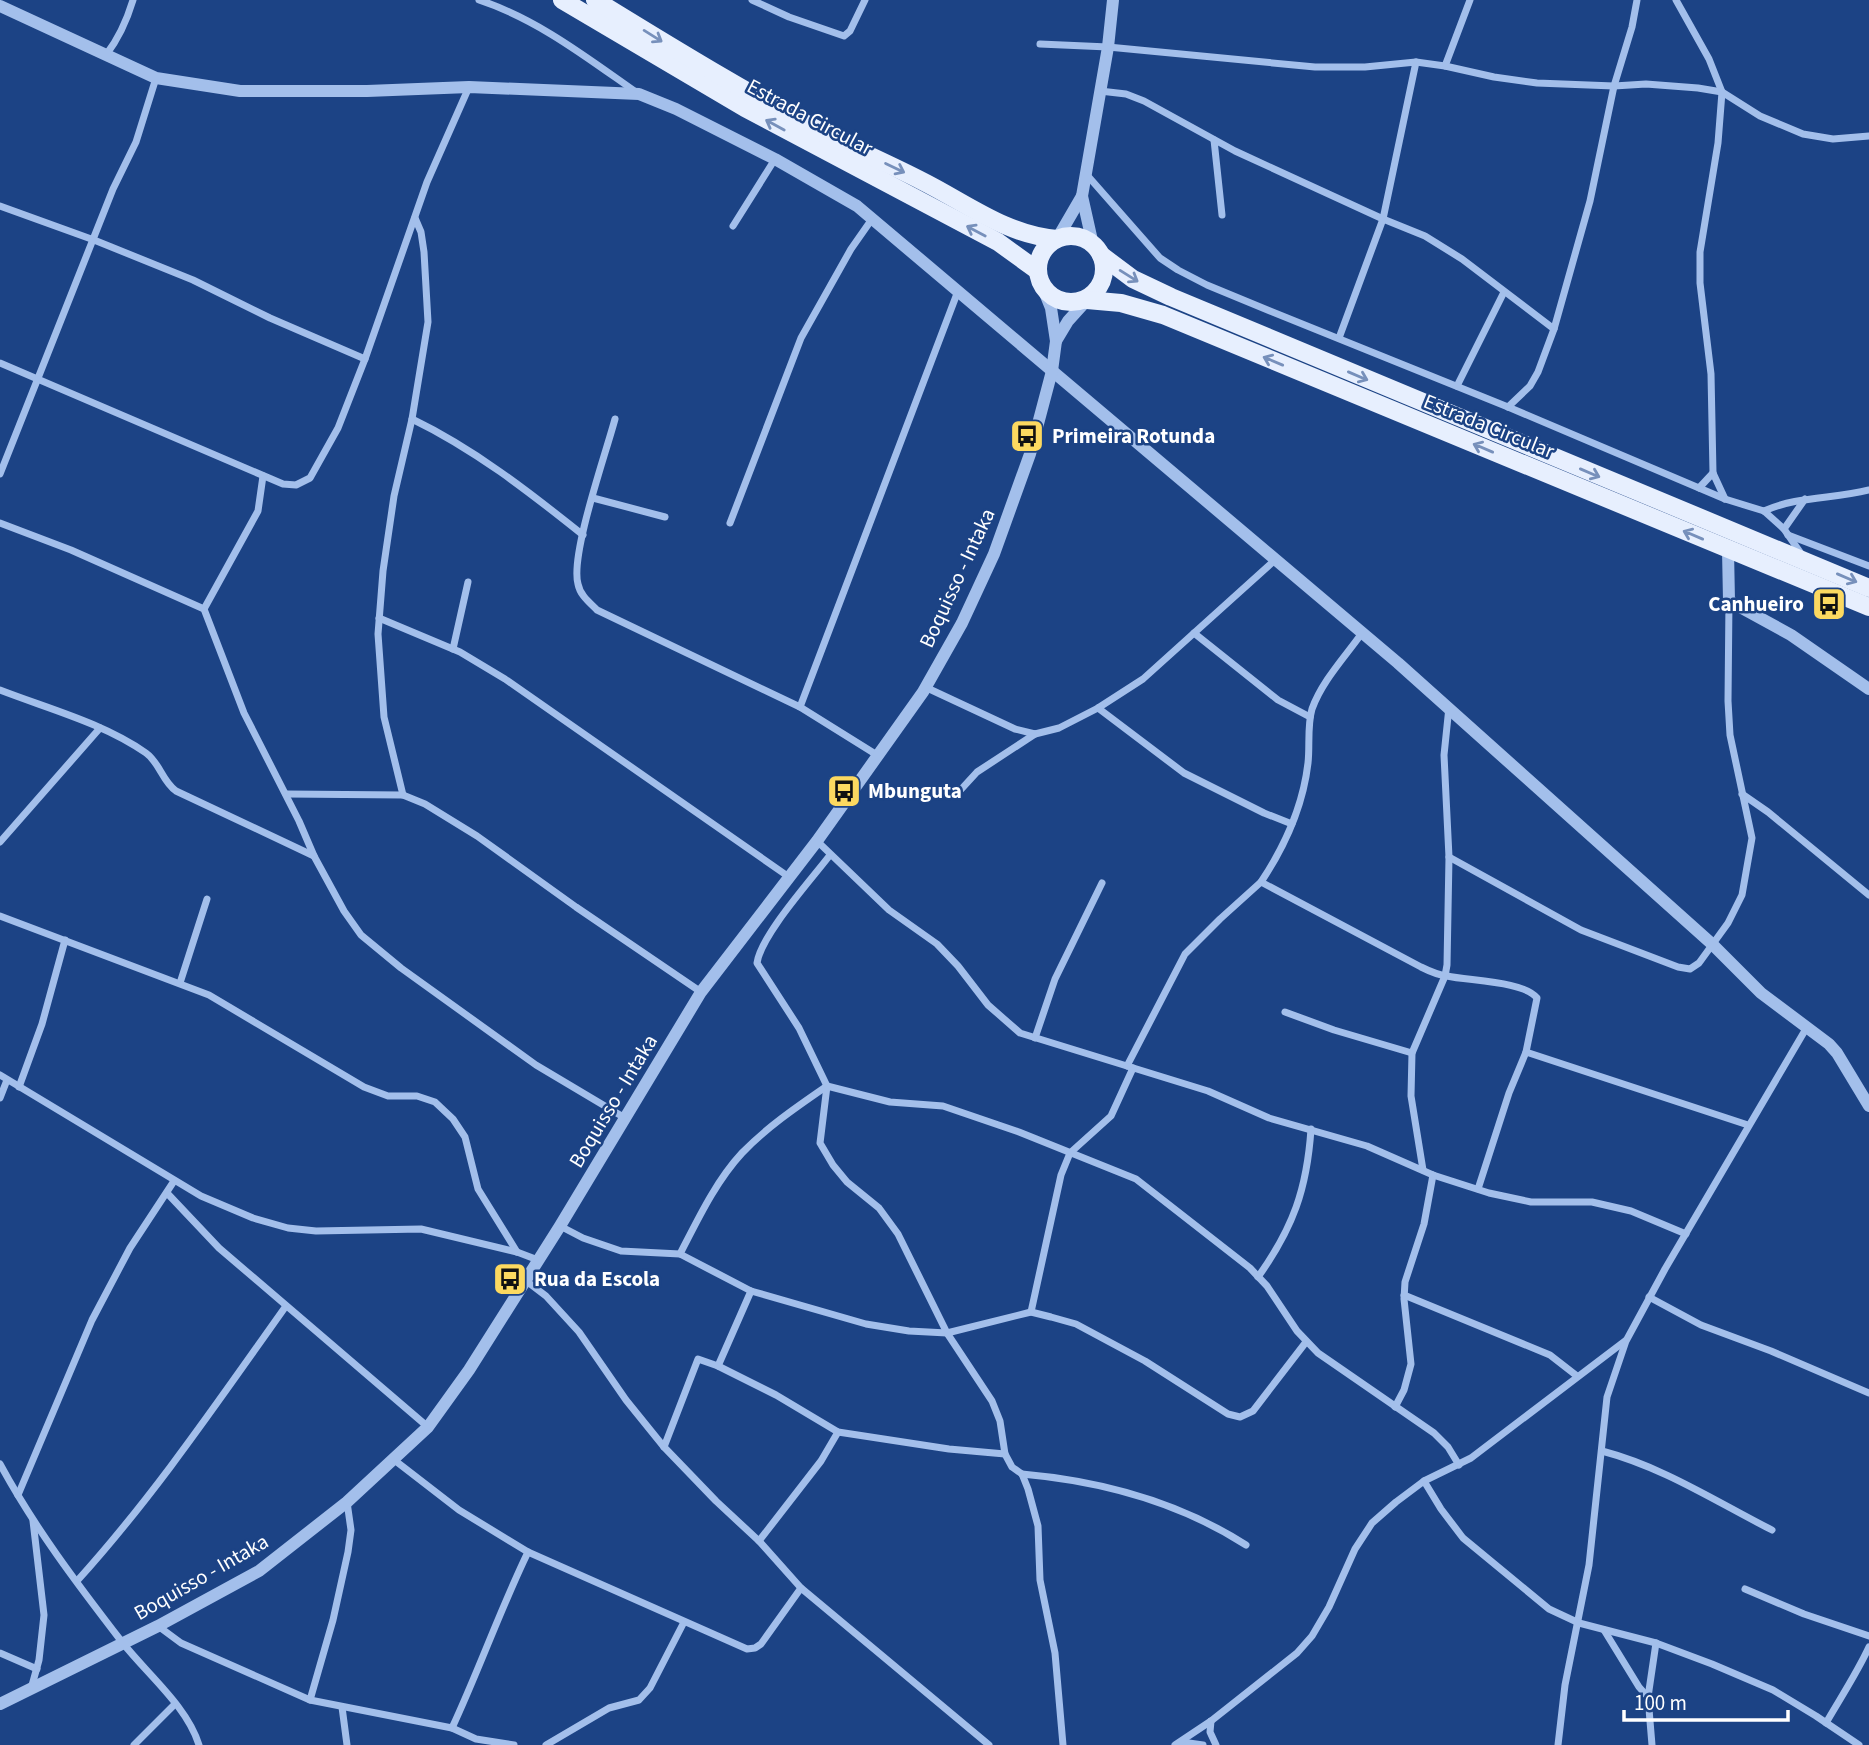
<svg xmlns="http://www.w3.org/2000/svg" width="1869" height="1745" font-family="'Source Sans 3',sans-serif">
	<style>
		.lines { fill: none; stroke-linecap: round; stroke-linejoin: round }
		.minor { stroke: #a3bfeb; stroke-width: 7 }
		.tertiary { stroke: #a3bfeb; stroke-width: 12 }
		.primary { stroke: #e7effe; stroke-width: 18 }
		.oneway { stroke: #7790bb }
		.labels { text-anchor: middle; dominant-baseline: central; stroke-width: 5; stroke-linejoin: round; paint-order: stroke }
		.street-label { font-size: 21px; fill: #fff; stroke: #1c4385 }
		.poi-label { font-size: 21px; font-weight: bold; fill: #fff; stroke: #1c4385; text-anchor: start }
	</style>
	<rect width="100%" height="100%" fill="#1c4385"/>
	<g class="lines">
		<g class="minor">
			<path d="M479 0C537 19 586 57 636 92"/>
			<path d="M752 0 789 17 844 36 850 31 865 0"/>
			<path d="M1676 0 1709 59 1722 92 1718 143 1700 252V283L1711 374 1713 473 1725 499"/>
			<path d="M1040 44 1108 47 1315 67H1365L1416 62 1445 66 1494 77 1537 83 1614 86 1646 84 1698 88 1722 92 1760 116 1803 134 1833 139 1869 136"/>
			<path d="M106 55C119 38 127 20 133 0"/>
			<path d="M1445 66 1470 0"/>
			<path d="M1100 91 1126 94 1144 101 1235 151 1383 219 1425 236 1462 259 1554 329"/>
			<path d="M1214 140 1222 215"/>
			<path d="M1087 175 1160 258 1178 270 1207 285 1270 311 1508 407 1725 499 1764 511 1784 529 1802 555"/>
			<path d="M0 206 94 240 193 280 270 318 365 359"/>
			<path d="M733 226 775 159"/>
			<path d="M1339 338 1383 219 1416 62"/>
			<path d="M0 363 283 484 296 485 310 478 338 428 365 359 427 182 469 87"/>
			<path d="M1457 386 1504 292"/>
			<path d="M1508 407 1530 386 1538 372 1554 329 1590 201 1614 86 1632 27 1637 0"/>
			<path d="M412 419C474 449 528 491 583 535"/>
			<path d="M615 419C606 453 570 555 578 584 580 595 589 602 597 610L800 707 877 755"/>
			<path d="M0 474 113 189 136 142 156 78"/>
			<path d="M1699 488 1713 473"/>
			<path d="M593 498 665 517"/>
			<path d="M1764 511C1797 496 1834 499 1869 490"/>
			<path d="M0 523 71 550 204 609 244 713 299 821 314 856 344 911 361 935 401 968 536 1065 625 1118"/>
			<path d="M730 523 801 338 851 249 872 219"/>
			<path d="M1784 529 1805 499"/>
			<path d="M1788 535 1869 566"/>
			<path d="M204 609 258 511 263 476"/>
			<path d="M379 618 460 652 505 679 789 877"/>
			<path d="M1194 633 1278 700 1310 717"/>
			<path d="M453 649 468 582"/>
			<path d="M925 687 1015 729 1035 734 1059 728 1098 708 1143 679 1275 560"/>
			<path d="M0 690C49 709 103 723 146 753 160 763 162 781 176 791L314 856"/>
			<path d="M800 707 958 291"/>
			<path d="M1098 708 1184 773 1264 813 1292 824"/>
			<path d="M286 794 403 795 425 804 477 836 576 907 701 992"/>
			<path d="M1742 794 1768 812 1869 895"/>
			<path d="M403 795 384 717 378 634 383 571 394 496 412 419 428 322 424 252 421 232 415 218"/>
			<path d="M955 796 977 772 1035 734"/>
			<path d="M817 841 889 910 937 944 958 966 988 1005 1020 1033 1208 1091 1269 1118 1367 1146 1433 1175 1489 1193 1531 1202H1592L1631 1211 1686 1234"/>
			<path d="M0 842 100 728"/>
			<path d="M830 855C811 880 761 935 757 963L799 1028 827 1086 820 1143 833 1165 847 1182 879 1208 898 1234 947 1333 992 1401 1000 1421 1005 1454 1012 1467 1022 1474 1028 1489 1038 1526 1040 1580 1055 1653 1063 1745"/>
			<path d="M1449 857 1581 930 1678 967 1690 969 1699 963 1728 923 1742 895 1752 838 1730 735 1728 701 1729 601"/>
			<path d="M1261 882C1285 846 1303 806 1308 763 1310 746 1307 726 1312 709 1322 681 1345 657 1362 633"/>
			<path d="M0 916 209 995 364 1087 388 1096H417L435 1102 453 1119 465 1137 478 1189 517 1252"/>
			<path d="M180 983 207 899"/>
			<path d="M1285 1012 1334 1030 1412 1053"/>
			<path d="M1035 1038 1055 979 1102 883"/>
			<path d="M1526 1052 1748 1125"/>
			<path d="M1127 1066 1185 954 1220 919 1261 882 1421 967C1429 971 1438 975 1447 976 1469 981 1524 981 1537 998L1526 1052 1509 1093 1478 1189"/>
			<path d="M0 1075 201 1196 253 1218 288 1228 316 1231 421 1229 517 1252 538 1260"/>
			<path d="M19 1087 42 1024 65 940"/>
			<path d="M0 1098 7 1080"/>
			<path d="M1423 1170 1411 1096 1412 1053 1445 976 1447 965 1449 857 1444 755 1449 707"/>
			<path d="M167 1193 219 1248 428 1427"/>
			<path d="M560 1226 583 1238 621 1251 680 1254 751 1291 866 1324 909 1331 947 1333 1031 1312 1051 1317 1076 1324 1145 1361 1228 1414 1240 1417 1253 1411 1306 1342"/>
			<path d="M680 1254C698 1219 716 1181 742 1153 767 1127 798 1106 827 1086L890 1102 943 1106 1019 1132 1136 1179 1250 1268 1267 1286 1297 1331 1318 1353 1434 1433 1448 1447 1459 1465"/>
			<path d="M1258 1277C1293 1228 1307 1189 1311 1129"/>
			<path d="M525 1280 546 1296 579 1332 626 1400 664 1447 716 1501 759 1541 801 1588 989 1745"/>
			<path d="M1404 1295 1550 1355 1577 1376"/>
			<path d="M1649 1297 1701 1325 1771 1351 1869 1393"/>
			<path d="M1031 1312 1061 1175 1070 1153 1111 1116 1133 1068"/>
			<path d="M718 1366 751 1291"/>
			<path d="M1395 1407 1404 1390 1411 1364 1404 1299 1405 1282 1424 1224 1433 1175"/>
			<path d="M664 1447 698 1359 718 1366 776 1395 838 1432 949 1449 1005 1454"/>
			<path d="M1602 1451C1663 1467 1715 1501 1772 1530"/>
			<path d="M393 1459 459 1510 528 1552 747 1649 755 1648 761 1644 801 1588"/>
			<path d="M0 1464C34 1527 78 1585 122 1642 147 1674 187 1706 199 1745"/>
			<path d="M1022 1474C1101 1481 1179 1502 1246 1545"/>
			<path d="M1424 1481 1441 1509 1463 1538 1549 1609 1579 1623 1656 1643 1712 1664 1773 1690 1816 1716 1859 1745"/>
			<path d="M18 1495 92 1320 130 1248 174 1181"/>
			<path d="M759 1541 821 1461 838 1432"/>
			<path d="M77 1581C154 1496 219 1400 286 1306"/>
			<path d="M1745 1589 1804 1614 1869 1636"/>
			<path d="M158 1626 181 1643 310 1700 452 1728 476 1739 514 1745"/>
			<path d="M1604 1630 1639 1687 1648 1697"/>
			<path d="M0 1653 37 1669"/>
			<path d="M31 1689 39 1660 44 1615 33 1521"/>
			<path d="M310 1700 333 1620 348 1552 351 1530 347 1502"/>
			<path d="M342 1707 347 1745"/>
			<path d="M1211 1721 1210 1732 1216 1745"/>
			<path d="M1826 1723C1841 1697 1857 1673 1869 1647"/>
			<path d="M452 1728C479 1670 500 1610 528 1552"/>
			<path d="M1182 1742 1203 1745"/>
			<path d="M134 1745 175 1704"/>
			<path d="M546 1745 609 1708 639 1700 650 1688 684 1622"/>
			<path d="M1175 1745 1211 1721 1297 1653 1312 1636 1329 1607 1355 1549 1372 1523 1396 1502 1424 1481 1471 1458 1625 1341"/>
			<path d="M1558 1745 1565 1685 1589 1565 1607 1397 1626 1341 1665 1269 1807 1027"/>
			<path d="M1652 1745 1648 1697 1656 1643"/>
		</g>
		<g class="tertiary">
			<path d="M0 6 156 78 240 91H367L469 87 639 94 676 109 775 159 857 206 1398 663 1712 944 1761 993 1829 1044 1837 1053 1869 1106"/>
			<path d="M1057 239 1082 196"/>
			<path d="M1093 245 1082 196 1108 47 1113 0"/>
			<path d="M1056 341 1068 321 1087 300"/>
			<path d="M1728 550 1729 601 1791 635 1869 689"/>
			<path d="M0 1704 158 1626 259 1571 347 1502 428 1427 469 1370 560 1226 701 992 817 841 923 692 962 623 994 554 1030 454 1052 371 1056 341 1051 308 1040 281"/>
		</g>
		<g class="primary">
			<path d="M562 0 745 108 998 242 1038 271"/>
			<path d="M595 0C673 48 753 97 835 139 863 153 893 166 922 181 966 203 1006 235 1057 239"/>
			<circle cx="1071" cy="269" r="33"/>
			<path d="M1101 255 1133 279 1171 297 1869 588"/>
			<path d="M1087 300 1121 303 1163 315 1869 607"/>
		</g>
	</g>
	<defs><path id="oneway-shaft" d="M-6 0H5M1.5-3L5.5 0L1.5 3" fill="none" stroke-width="1.6" stroke-linecap="round" stroke-linejoin="round" transform="scale(1.75)"/></defs>
	<g class="oneway">
		<use href="#oneway-shaft" transform="translate(653 36) rotate(32)"/>
		<use href="#oneway-shaft" transform="translate(775 125) rotate(-151)"/>
		<use href="#oneway-shaft" transform="translate(895 168) rotate(26)"/>
		<use href="#oneway-shaft" transform="translate(976 231) rotate(-152)"/>
		<use href="#oneway-shaft" transform="translate(1129 276) rotate(32)"/>
		<use href="#oneway-shaft" transform="translate(1273 361) rotate(-157)"/>
		<use href="#oneway-shaft" transform="translate(1358 376) rotate(23)"/>
		<use href="#oneway-shaft" transform="translate(1483 448) rotate(-157)"/>
		<use href="#oneway-shaft" transform="translate(1590 473) rotate(23)"/>
		<use href="#oneway-shaft" transform="translate(1693 535) rotate(-157)"/>
		<use href="#oneway-shaft" transform="translate(1847 578) rotate(23)"/>
	</g>
	<defs>
		<g id="bus-square" transform="scale(1.75)"><rect x="-9" y="-9" width="18" height="18" rx="4" fill="#fcd960" stroke="#1c4385"/><path d="M-5-6H5V4H4V6H2V4H-2V6H-4V4H-5ZM-3.5-4V0h7V-4ZM-3.5 1.2v1.5H-2V1.2ZM2 1.2v1.5H3.5V1.2Z" fill="#111"/></g>
	</defs>
	<g fill-rule="evenodd">
		<use href="#bus-square" x="1027" y="436"/>
		<use href="#bus-square" x="1829" y="604"/>
		<use href="#bus-square" x="844" y="791"/>
		<use href="#bus-square" x="510" y="1279"/>
	</g>
	<g class="labels">
		<g class="street-label">
			<text transform="translate(810 117) rotate(28)">Estrada Circular</text>
			<text transform="translate(1489 426) rotate(22)">Estrada Circular</text>
			<text transform="translate(957 578) rotate(-65)">Boquisso - Intaka</text>
			<text transform="translate(613 1101) rotate(-59)">Boquisso - Intaka</text>
			<text transform="translate(201 1577) rotate(-30)">Boquisso - Intaka</text>
		</g>
		<g class="poi-label">
			<text x="1052" y="436">Primeira Rotunda</text>
			<text x="1804" y="604" text-anchor="end">Canhueiro</text>
			<text x="868" y="791">Mbunguta</text>
			<text x="534" y="1279">Rua da Escola</text>
		</g>
	</g>
	<path d="M1624 1710v10h164v-10" fill="none" stroke="#ffffff" stroke-width="3.5"/>
	<text x="1634" y="1710" font-size="21" fill="#ffffff" stroke="#1c4385" stroke-width="5" paint-order="stroke">100 m</text>
</svg>
